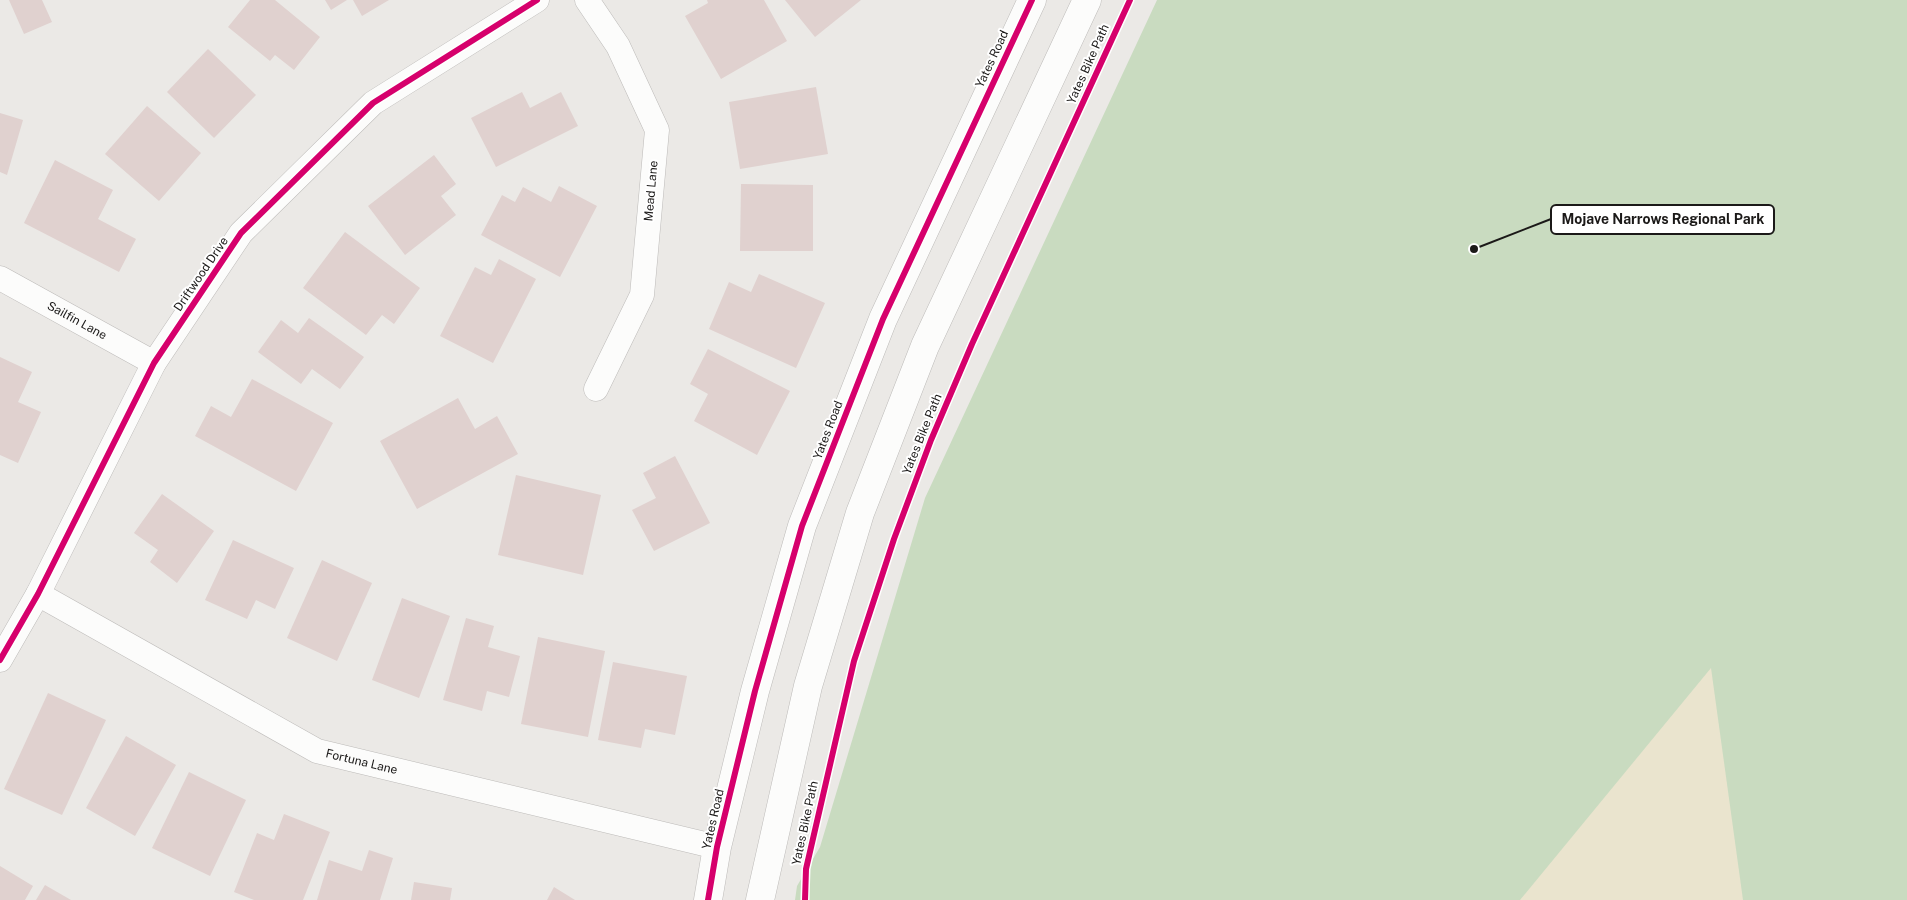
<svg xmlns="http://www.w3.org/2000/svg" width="1907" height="900" font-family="'Public Sans',sans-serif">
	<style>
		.green { fill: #c9dbc0 }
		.sand { fill: #eae4ce }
		.building { fill: #e0d1cf }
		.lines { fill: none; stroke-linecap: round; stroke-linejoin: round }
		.street-casing { stroke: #bdbbb9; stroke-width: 25 }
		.secondary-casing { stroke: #bdbbb9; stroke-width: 29 }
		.street { stroke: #fcfcfb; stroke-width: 24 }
		.secondary { stroke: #fcfcfb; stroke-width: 28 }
		.cycleway-casing { stroke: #fff; stroke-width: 9 }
		.cycleway { stroke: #d6006c; stroke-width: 6 }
		.labels { text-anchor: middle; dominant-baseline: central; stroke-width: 4; stroke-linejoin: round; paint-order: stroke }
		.street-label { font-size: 12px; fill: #1b1918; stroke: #fff }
		.leader { fill: none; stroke: #1b1918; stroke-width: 2 }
		.callout-dot { fill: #1b1918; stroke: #fff; stroke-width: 2 }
		.callout { fill: #fff; stroke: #1b1918; stroke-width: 2 }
		.callout-label { font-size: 14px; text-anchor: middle; font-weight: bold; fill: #1b1918 }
	</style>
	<rect width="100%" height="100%" fill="#ebe9e6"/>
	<path class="green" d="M1157 0H1907V900H795L797 886 820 847 925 498Z"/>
	<path class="sand" d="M1711 668 1743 900H1520Z"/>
	<g class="building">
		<path d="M9 0H42L52 22 24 34Z"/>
		<path d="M250 0H275L320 37 294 70 275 55 270 61 228 27Z"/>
		<path d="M325 0H347L331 10Z"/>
		<path d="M353 0H389L362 16Z"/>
		<path d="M707 0H764L787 41 721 79 685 16 708 3Z"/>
		<path d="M785 0H861L815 37Z"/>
		<path d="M208 49 256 95 214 138 167 92Z"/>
		<path d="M816 87 828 154 740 169 729 102Z"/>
		<path d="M522 92 530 108 561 92 578 126 496 167 471 118Z"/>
		<path d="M147 106 201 153 159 201 105 154Z"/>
		<path d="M0 113 23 120 7 175 0 172Z"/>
		<path d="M434 155 456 184 441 196 456 215 405 255 368 206Z"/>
		<path d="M55 160 113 190 98 219 136 239 119 272 24 223Z"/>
		<path d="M741 184 813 185V251H740Z"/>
		<path d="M559 186 597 206 560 277 481 235 502 195 515 202 523 187 551 202Z"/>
		<path d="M345 232 420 288 394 324 382 315 366 335 303 288Z"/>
		<path d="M499 259 536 279 493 363 440 336 475 267 491 275Z"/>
		<path d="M759 274 825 303 796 368 709 329 729 282 751 292Z"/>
		<path d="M309 318 364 357 340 389 312 369 301 384 258 352 281 320 298 333Z"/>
		<path d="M708 349 790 391 757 455 694 421 708 394 690 384Z"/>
		<path d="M0 357 32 372 18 402 41 412 18 463 0 455Z"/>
		<path d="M252 379 333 423 296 491 195 436 211 406 231 417Z"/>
		<path d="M458 398 475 429 497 416 518 454 417 509 380 441Z"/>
		<path d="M675 456 710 523 654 551 632 510 656 498 643 473Z"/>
		<path d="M516 475 601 495 583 575 498 555Z"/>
		<path d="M162 494 214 531 177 583 150 562 158 550 134 533Z"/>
		<path d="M233 540 294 568 275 609 256 600 247 619 205 600Z"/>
		<path d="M322 560 372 583 337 661 287 638Z"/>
		<path d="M402 598 450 616 419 698 372 680Z"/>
		<path d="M466 618 494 626 488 647 520 656 509 697 487 691 482 711 443 700Z"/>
		<path d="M538 637 605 651 588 737 521 724Z"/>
		<path d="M613 662 687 676 675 735 645 729 641 748 598 740Z"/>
		<path d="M48 693 106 720 62 815 4 789Z"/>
		<path d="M126 736 176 765 135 836 86 808Z"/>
		<path d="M189 772 246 800 210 876 152 848Z"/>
		<path d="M284 814 330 832 303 900H254L234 892 257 833 274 840Z"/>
		<path d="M369 850 393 858 380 900H317L329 860 362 871Z"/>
		<path d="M0 866 33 886 25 900H0Z"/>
		<path d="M414 882 452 888 450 900H411Z"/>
		<path d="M45 885 71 900H36Z"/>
		<path d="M554 887 575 900H547Z"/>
	</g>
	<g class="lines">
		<g class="street-casing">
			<g id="street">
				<path d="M587 0 618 46 657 130 642 295 596 389"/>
				<path id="s1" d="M0 278 154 363"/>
				<path id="s2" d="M38 594 317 751 717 847"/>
				<path d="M0 660 38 594 154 363 241 233 373 103 537 0"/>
			</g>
		</g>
		<g class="secondary-casing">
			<g id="secondary">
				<path d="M708 900 717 847 755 691 802 526 883 319 1032 0"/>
				<path d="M760 900 808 686 860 513 925 346 1087 0"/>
			</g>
		</g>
		<use href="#street" class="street"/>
		<use href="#secondary" class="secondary"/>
		<g class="cycleway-casing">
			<g id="cycleway">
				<path d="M0 660 38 594 154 363 241 233 373 103 537 0"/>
				<path d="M708 900 717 847 755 691 802 526 883 319 1032 0"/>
				<path d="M805 900 806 869 854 661 894 539 931 440 972 344 1130 0"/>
			</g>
		</g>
		<use href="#cycleway" class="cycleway"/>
	</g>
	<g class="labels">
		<g class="street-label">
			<text transform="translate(992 59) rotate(-65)">Yates Road</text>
			<text transform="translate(1088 64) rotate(-66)">Yates Bike Path</text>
			<text transform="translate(651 191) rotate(-85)">Mead Lane</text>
			<text transform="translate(201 274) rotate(-56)">Driftwood Drive</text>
			<text stroke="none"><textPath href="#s1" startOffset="88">Sailfin Lane</textPath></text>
			<text transform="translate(828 430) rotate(-69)">Yates Road</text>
			<text transform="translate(922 434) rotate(-68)">Yates Bike Path</text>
			<text stroke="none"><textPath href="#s2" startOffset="366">Fortuna Lane</textPath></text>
			<text transform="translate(713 819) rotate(-77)">Yates Road</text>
			<text transform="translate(805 823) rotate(-78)">Yates Bike Path</text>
		</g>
	</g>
	<path class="leader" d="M1474 249L1551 219"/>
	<circle class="callout-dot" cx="1474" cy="249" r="5"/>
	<rect class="callout" x="1551" y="205" width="223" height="29" rx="5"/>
	<g class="callout-label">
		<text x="1663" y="224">Mojave Narrows Regional Park</text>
	</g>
</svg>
